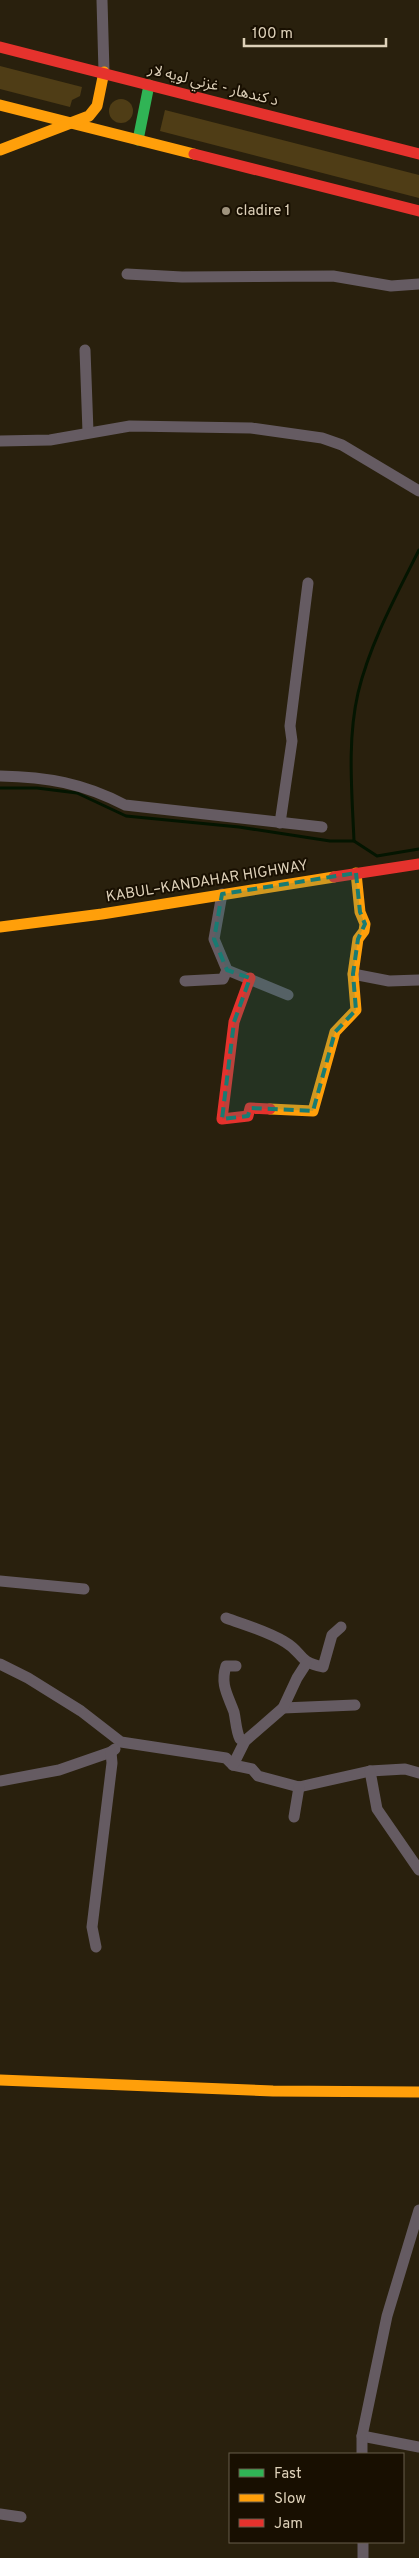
<svg xmlns="http://www.w3.org/2000/svg" width="419" height="2558" font-family="Overpass,'Noto Sans Arabic',sans-serif">
	<style>
		.green { fill: #4f3d16 }
		.lines { fill: none; stroke-linecap: round; stroke-linejoin: round }
		.stream { stroke: #041501; stroke-width: 3 }
		.street { stroke: #655b62; stroke-width: 11 }
		.fast { stroke: #30b455; stroke-width: 11 }
		.slow { stroke: #ff9f0a; stroke-width: 11 }
		.jam { stroke: #e5322d; stroke-width: 11 }
		.marked { fill: #197b72; fill-opacity: 0.2; stroke: #197b72; stroke-width: 4; stroke-dasharray: 10 6; stroke-linejoin: round }
		.poi-dot { fill: #9f937d; stroke: #180f01; stroke-width: 2 }
		.labels { text-anchor: middle; dominant-baseline: central; stroke-width: 4; stroke-linejoin: round; paint-order: stroke }
		.street-label { font-size: 15px; fill: #ded1b9; stroke: #180f01 }
		.poi-label { font-size: 15px; fill: #ded1b9; stroke: #180f01; text-anchor: start }
	</style>
	<rect width="100%" height="100%" fill="#29200d"/>
	<g class="green">
		<path d="M0 66 82 87 80 96 72 100 70 107 0 89Z"/>
		<circle cx="121" cy="111" r="12"/>
		<path d="M165 110 419 175V198L160 131Z"/>
	</g>
	<g class="lines">
		<g class="stream">
			<path d="M0 788H37L77 793 126 816 239 827 330 841H354L377 856 419 849"/>
			<path d="M354 841C352 792 347 741 358 693 370 643 396 596 419 550"/>
		</g>
		<g class="street">
			<path d="M102 0 104 72"/>
			<path d="M127 274 182 277 333 276 391 286 419 284"/>
			<path d="M85 350 88 432"/>
			<path d="M0 441 50 440 130 426 251 428 322 438 342 445 419 491"/>
			<path d="M0 776C47 777 83 783 125 805L322 827"/>
			<path d="M280 823 292 741 290 726 308 583"/>
			<path d="M222 894 214 939 227 970 288 995"/>
			<path d="M353 974 389 981 419 980"/>
			<path d="M185 981 223 979 227 970"/>
			<path d="M0 1581 84 1589"/>
			<path d="M226 1618C245 1625 267 1631 285 1642 304 1653 296 1661 323 1667L332 1635 341 1627"/>
			<path d="M0 1664 28 1678 81 1711 121 1742 226 1758 233 1765 252 1769 258 1776 299 1787 370 1771 405 1769 419 1773"/>
			<path d="M236 1666H226C220 1685 228 1695 234 1712 236 1721 236 1731 240 1739L245 1741"/>
			<path d="M283 1708 355 1705"/>
			<path d="M233 1765 245 1741 283 1708 297 1678 306 1664"/>
			<path d="M370 1771 377 1809 419 1870"/>
			<path d="M0 1781 59 1770 111 1752 115 1749"/>
			<path d="M294 1817 299 1787"/>
			<path d="M96 1947 92 1927 112 1763 111 1752"/>
			<path d="M362 2436 419 2447"/>
			<path d="M362 2454V2436L387 2316 419 2210"/>
			<path d="M0 2514 21 2517"/>
			<path d="M363 2542V2558"/>
		</g>
		<path class="fast" d="M138 140 149 85"/>
		<g class="slow">
			<path d="M0 105 194 154"/>
			<path d="M0 150 89 116 97 106 104 72"/>
			<path d="M0 927 102 914 334 877"/>
			<path d="M270 1109 313 1111 335 1032 356 1010 353 974 358 939 364 931 365 924 360 912 356 873"/>
			<path d="M0 2080 273 2091 419 2092"/>
		</g>
		<g class="jam">
			<path d="M0 47 419 154"/>
			<path d="M194 154 419 211"/>
			<path d="M334 877 419 864"/>
			<path d="M250 978 234 1022 222 1119 248 1116 250 1108 270 1109"/>
		</g>
	</g>
	<path class="marked" d="M356 873 360 912 365 924 358 939 353 974 356 1010 335 1032 313 1111 250 1108 248 1116 222 1119 234 1022 250 978 227 970 214 939 222 894Z"/>
	<circle class="poi-dot" cx="226" cy="211" r="5"/>
	<g class="labels">
		<g class="street-label">
			<text transform="translate(213 86) rotate(14)">د کندهار - غزني لويه لار</text>
			<text transform="translate(207 882) rotate(-9)">KABUL–KANDAHAR HIGHWAY</text>
		</g>
		<g class="poi-label">
			<text x="236" y="211">cladire 1</text>
		</g>
	</g>
	<rect x="229" y="2453" width="175" height="90" fill="#180f01" stroke="#675d4b"/>
	<rect x="239" y="2469" width="25" height="8" fill="#30b455" stroke="#675d4b"/>
	<text x="274" y="2478" font-size="15" fill="#ded1b9">Fast</text>
	<rect x="239" y="2494" width="25" height="8" fill="#ff9f0a" stroke="#675d4b"/>
	<text x="274" y="2503" font-size="15" fill="#ded1b9">Slow</text>
	<rect x="239" y="2519" width="25" height="8" fill="#e5322d" stroke="#675d4b"/>
	<text x="274" y="2528" font-size="15" fill="#ded1b9">Jam</text>
	<path d="M244 38v8h142v-8" fill="none" stroke="#ded1b9" stroke-width="2.5"/>
	<text x="252" y="38" font-size="15" fill="#ded1b9" stroke="#180f01" stroke-width="4" paint-order="stroke">100 m</text>
</svg>
